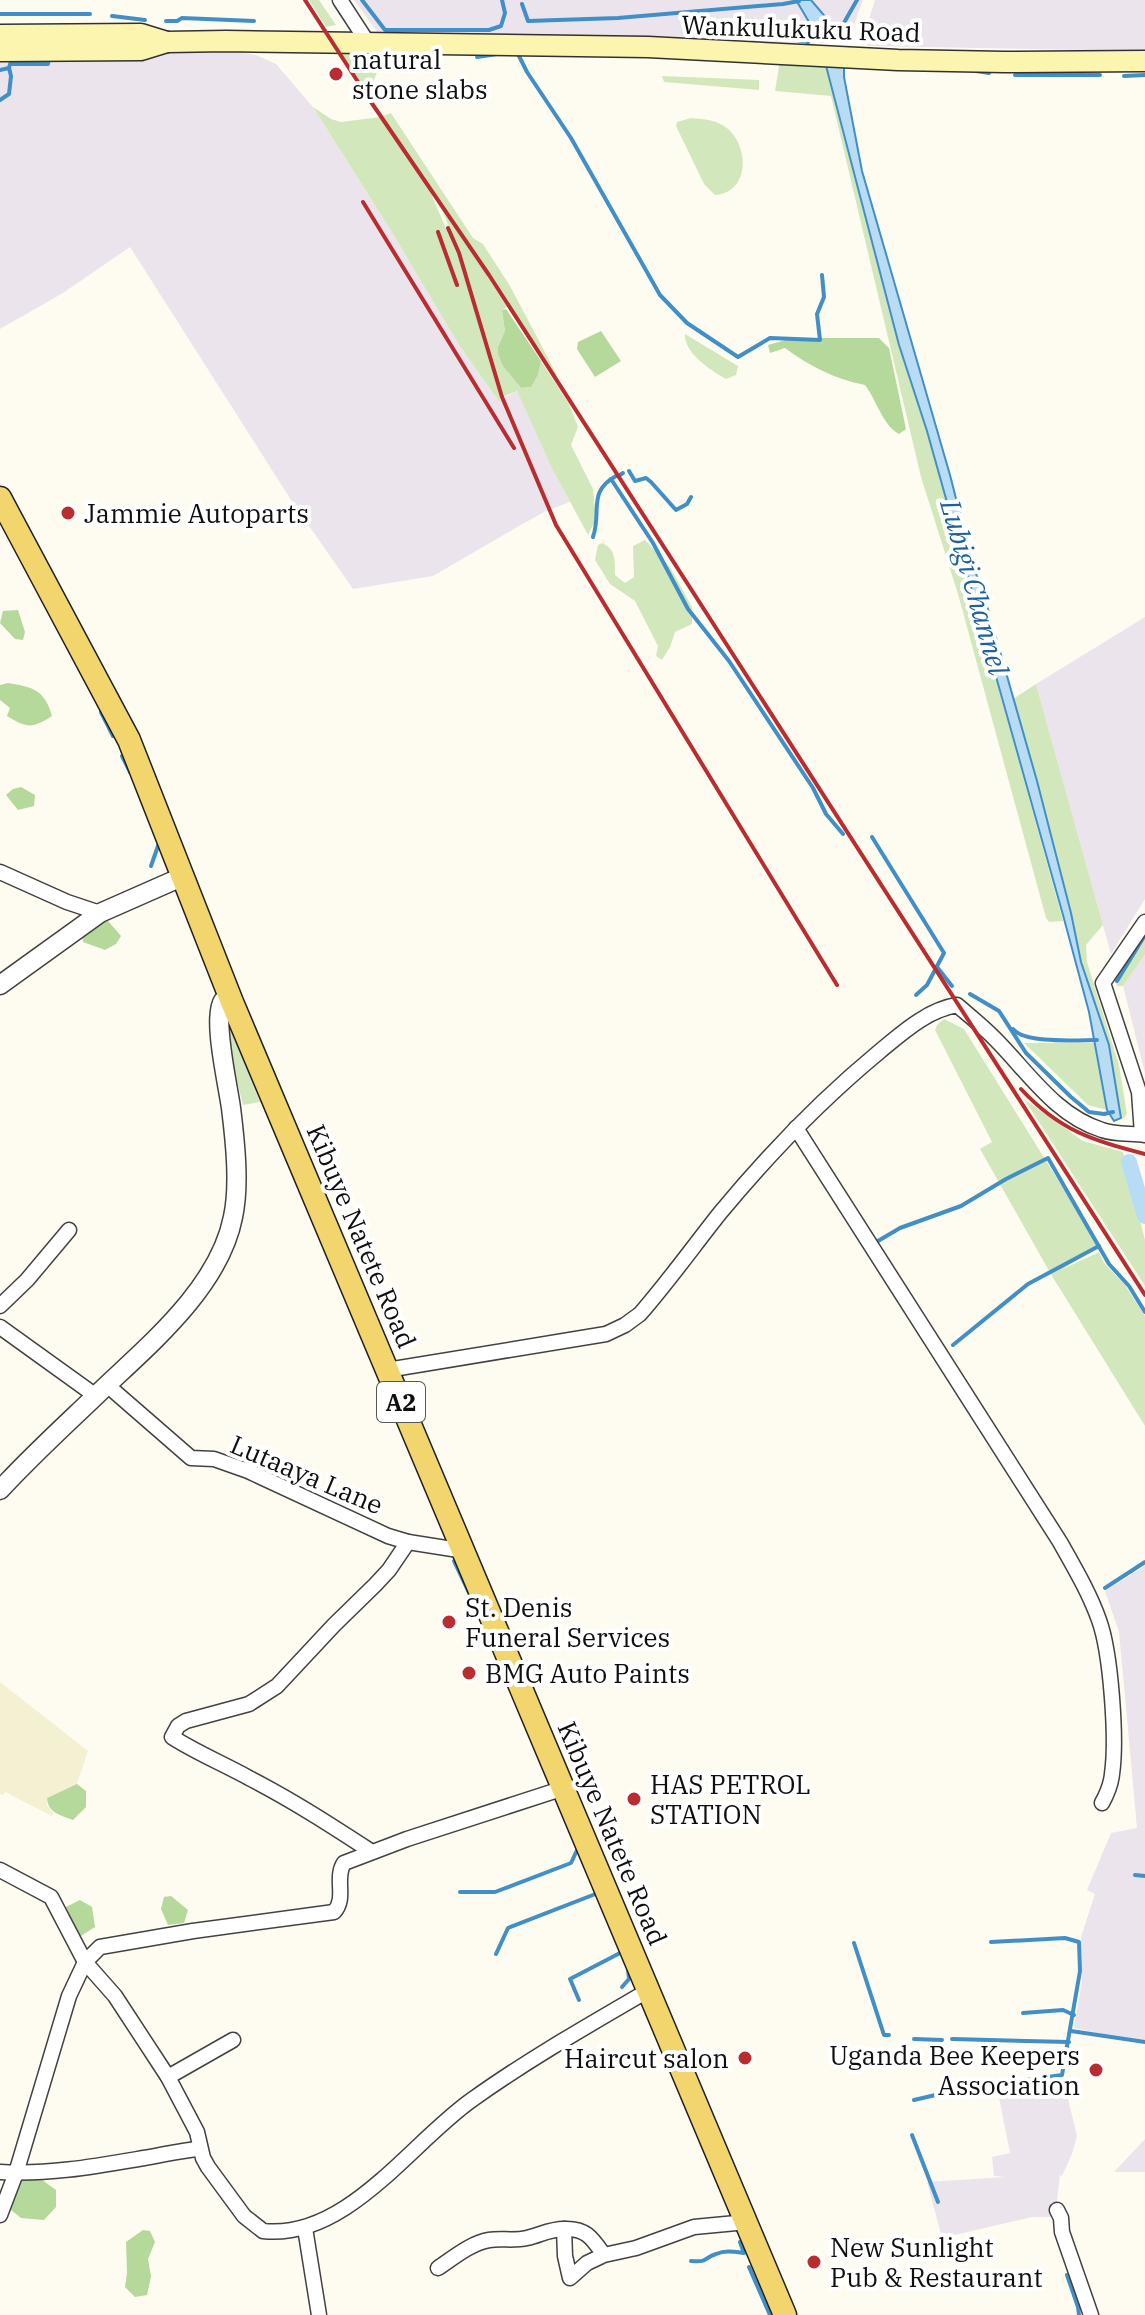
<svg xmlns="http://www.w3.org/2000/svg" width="1145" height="2315" font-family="'IBM Plex Serif',serif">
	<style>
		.industrial { fill: #ece4ed }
		.farmland { fill: #f4f1d2 }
		.green { fill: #d2e8bc }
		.forest { fill: #b5d89b }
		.water { fill: #b8dcf4; stroke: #428fc8; stroke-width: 2 }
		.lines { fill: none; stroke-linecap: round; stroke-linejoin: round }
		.stream { stroke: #428fc8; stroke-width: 4 }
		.canal { stroke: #b8dcf4; stroke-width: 16 }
		.minor-casing { stroke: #424242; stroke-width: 17 }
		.tertiary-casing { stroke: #424242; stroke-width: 21 }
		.secondary-casing { stroke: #313131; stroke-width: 23 }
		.primary-casing { stroke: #202020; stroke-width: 25 }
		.minor { stroke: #fff; stroke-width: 14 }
		.tertiary { stroke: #fff; stroke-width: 18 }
		.secondary { stroke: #fbf5af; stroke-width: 20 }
		.primary { stroke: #f2d56d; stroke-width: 22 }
		.rail { stroke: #b92c30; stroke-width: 4 }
		.poi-dot { fill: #b92c30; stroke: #fff; stroke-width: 3 }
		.labels { text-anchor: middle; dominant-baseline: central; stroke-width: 8; stroke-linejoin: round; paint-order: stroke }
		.shield { fill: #fff; stroke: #575757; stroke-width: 2 }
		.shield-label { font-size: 24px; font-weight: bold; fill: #0f0f0f }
		.street-label { font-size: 26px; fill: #0f0f0f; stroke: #fff }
		.poi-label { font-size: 26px; fill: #0f0f0f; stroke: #fff; text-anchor: start }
		.water-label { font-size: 28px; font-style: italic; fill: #1c619c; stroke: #fff }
	</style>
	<rect width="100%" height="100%" fill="#fefcf1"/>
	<g class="industrial">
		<path d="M354 0H796L809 22 816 46H791L743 40 604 36 498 37 436 49 407 63 404 62 381 37Z"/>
		<path d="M811 0H863L847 43 816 8Z"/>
		<path d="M875 0H1145V51L867 46 869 19Z"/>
		<path d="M234 51 256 55 276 64 313 107 390 229 459 345 498 401 517 391 570 502 546 511 519 526 433 576 353 589 291 500 130 247 63 293 0 329V52Z"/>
		<path d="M1145 617V899L1111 954 1036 684Z"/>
		<path d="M1145 953V1073L1123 986Z"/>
		<path d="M1145 1566V2043L1074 2028 1082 1981 1081 1937 1095 1894 1087 1890 1111 1833 1137 1828 1119 1632 1105 1591Z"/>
		<path d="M1063 2078 1077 2136 1072 2154 1062 2176 1060 2175 1055 2217H1032L942 2238 927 2182 1005 2177 994 2176 992 2157 1010 2153 997 2088Z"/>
		<path d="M1145 2139V2172H1114Z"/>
	</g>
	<path class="farmland" d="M0 1682 88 1751 77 1784 47 1798V1805L54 1814 52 1816 5 1792 3 1795 0 1794Z"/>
	<g class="green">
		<path d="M309 0H319L336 25 326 27Z"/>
		<path d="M329 36 371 53 379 67 374 80 364 90Z"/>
		<path d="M780 60 825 62 899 345 927 431 1063 921 1049 922 1046 918 958 594 921 477 831 96 775 91Z"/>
		<path d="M662 76 759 80V90L664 82Z"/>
		<path d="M313 107 331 119 341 122 380 117 429 189 457 254 502 397 499 402 459 345 390 229Z"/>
		<path d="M391 113 473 238 483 244 510 286 557 375 554 376 469 244 383 116Z"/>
		<path d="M691 118C704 119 718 120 728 129 750 148 749 193 715 195L704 184 676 126 677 122Z"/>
		<path d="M436 196 507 307 502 310 505 331 498 345V354L503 365 521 388 531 387 538 375 541 361 569 404 578 427 571 445 593 489 596 519 588 535 552 468 517 391 503 397 460 252Z"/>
		<path d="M685 334 738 366 736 375 726 379C710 370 684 353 685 334Z"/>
		<path d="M645 540 670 567 692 607V624L675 632 670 647 662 660 656 656 658 646 635 601 610 584 595 560 598 545 602 543C616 549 615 561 615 575L625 583 634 577 633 546Z"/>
		<path d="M1036 684 1103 925 1086 945 1087 962 1119 1065 1127 1114 1124 1118H1121L1117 1091 1101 1019 1081 962 1071 913 1013 699Z"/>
		<path d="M1145 928V954L1123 986H1117L1115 975Z"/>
		<path d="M944 1019 964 1029 1099 1246 1063 1269 1099 1252 1104 1263 1125 1285 1145 1316V1426L1052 1276 980 1149 992 1142 935 1030 937 1025Z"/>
		<path d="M228 1022 260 1102 243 1105 225 1033Z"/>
		<path d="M1024 1043H1094L1107 1110 1088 1105Z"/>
		<path d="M1024 1099 1083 1141 1123 1152 1145 1240V1286Z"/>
	</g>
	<g class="forest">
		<path d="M506 309 541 361 538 375 531 387 521 388 503 366 498 354V346L505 331 502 310Z"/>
		<path d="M601 331 621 361 595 377 577 349 578 342Z"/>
		<path d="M793 338H879L889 348 906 429 899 434C882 424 877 401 865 385 835 379 809 366 785 348L770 353 768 345Z"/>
		<path d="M18 610 25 632 23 640 15 639 0 623 3 611Z"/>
		<path d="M8 683C33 687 45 690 52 716 32 729 27 728 7 716L10 708 0 700V685Z"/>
		<path d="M21 787 35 795 34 806 18 810 6 795 13 789Z"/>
		<path d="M93 921H108L121 936 116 944 105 950 83 942 82 931Z"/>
		<path d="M77 1784 86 1791V1807L73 1820C60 1815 48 1813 47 1798Z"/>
		<path d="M171 1896 188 1910 184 1923 168 1925 161 1909 164 1897Z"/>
		<path d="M80 1900 92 1907 95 1927 79 1937 66 1907Z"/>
		<path d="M22 2175 38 2177 56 2190V2207L44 2220 21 2218 11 2210Z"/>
		<path d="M143 2230 150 2231 155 2242 148 2259 151 2276 147 2295 135 2297 125 2287 127 2273 126 2242Z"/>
	</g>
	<g class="water">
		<path d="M796 0H811L834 27 837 40 822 42 814 39 809 22Z"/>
		<path d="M825 62 844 67V77L862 171 950 475 973 565 985 599 1037 781 1071 913 1081 962 1109 1045 1121 1118 1114 1121 1107 1110 1089 1012 1063 915 927 431 899 345Z"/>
	</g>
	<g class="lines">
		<g class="stream">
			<path d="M362 0 385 30H489L501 26 505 13 502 0"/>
			<path d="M522 4 528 21 618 18 783 4 799 1"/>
			<path d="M0 14H90"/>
			<path d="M112 16 145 20"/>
			<path d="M166 21H177L182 18 254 21"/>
			<path d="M740 32C763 34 785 38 808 42L815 32"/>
			<path d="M833 36 841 28 857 0"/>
			<path d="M522 54H518L527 72 571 138 660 295 687 323 738 357 770 338 820 340 817 314 824 297 822 275"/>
			<path d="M477 57 497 54"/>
			<path d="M0 70 9 68 10 64H48L49 58"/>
			<path d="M976 71 989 73"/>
			<path d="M1015 75H1100"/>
			<path d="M1124 76 1145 75"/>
			<path d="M0 100 9 94 11 76 9 68"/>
			<path d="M629 471 635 481 646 478 651 482 676 510 687 504 691 497"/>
			<path d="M620 475 623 473"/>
			<path d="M611 479 653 543 688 609 729 661 813 788 826 814 843 834"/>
			<path d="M593 537C602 511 587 492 616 476"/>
			<path d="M101 712 113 736"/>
			<path d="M122 756 130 772"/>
			<path d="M872 837 944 953 927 985 916 995"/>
			<path d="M151 866 159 843"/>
			<path d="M937 967 952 986"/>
			<path d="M1117 981 1145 935"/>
			<path d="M970 994 999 1011 1026 1053 1071 1097 1089 1112 1104 1114 1113 1112"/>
			<path d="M1013 1029C1025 1044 1078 1040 1097 1040"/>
			<path d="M878 1241 900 1228 961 1206 1006 1179 1048 1158 1109 1264 1129 1286 1145 1312"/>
			<path d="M953 1345 1028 1284 1099 1246"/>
			<path d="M454 1561 470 1595"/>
			<path d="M1105 1588 1145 1562"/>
			<path d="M1135 1875 1145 1876"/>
			<path d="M460 1892H495L571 1863 578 1848"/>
			<path d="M854 1943 884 2035H889"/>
			<path d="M496 1954 508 1928 598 1893"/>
			<path d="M622 1987 629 1979 628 1968"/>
			<path d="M579 2000 570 1979 622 1952"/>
			<path d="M1023 2013 1063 2010 1074 2015"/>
			<path d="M1071 2031 1145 2042"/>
			<path d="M914 2039 942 2040"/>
			<path d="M952 2039 1069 2042"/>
			<path d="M914 2100 957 2090 1062 2075 1080 1971 1079 1942 1065 1938 991 1942"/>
			<path d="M912 2135 938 2202"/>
			<path d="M691 2261C710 2262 701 2259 716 2254 726 2250 735 2252 744 2253L740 2242"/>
			<path d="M749 2267 770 2315"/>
			<path d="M1067 2275 1078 2307 1079 2315"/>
		</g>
		<path class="canal" d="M1129 1162 1145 1216"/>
		<g class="minor-casing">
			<g id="minor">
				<path d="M340 0 368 43"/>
				<path d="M0 872 67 902 100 913"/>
				<path d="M796 1128 1060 1542C1074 1567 1089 1592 1099 1620 1111 1653 1117 1739 1112 1774 1111 1784 1107 1794 1102 1803"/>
				<path d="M1142 1134 1139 1092 1103 983 1145 922"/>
				<path d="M0 1306 27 1280 69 1230"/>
				<path d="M0 1327 96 1396"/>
				<path d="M387 1370 606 1334 625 1325 640 1314C668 1282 693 1247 720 1213 768 1155 821 1100 879 1052 902 1033 927 1010 957 1005 971 1017 986 1029 999 1043 1030 1075 1057 1116 1102 1130 1116 1135 1131 1133 1145 1135"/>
				<path d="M107 1385 191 1458 214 1459 248 1471 388 1536 408 1542 465 1551"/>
				<path d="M372 1852C332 1826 292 1800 249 1778 224 1764 197 1753 172 1737L178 1726 186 1721 249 1704 277 1686 334 1625 375 1585 389 1570 408 1542"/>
				<path d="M0 1870 51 1897 85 1962 115 1996 168 2077 197 2132 203 2158 208 2167 244 2216 263 2231C347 2240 411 2142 473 2099 529 2059 589 2025 649 1990"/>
				<path d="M168 2077 233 2040"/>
				<path d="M0 2172C48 2175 97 2166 144 2158 163 2155 181 2150 200 2149"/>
				<path d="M1057 2210 1061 2218 1062 2232 1091 2315"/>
				<path d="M0 2215 16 2173 69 1996 85 1962 100 1947 193 1931 334 1912C347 1898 334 1878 344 1863L407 1839 564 1788"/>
				<path d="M305 2228 319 2315"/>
				<path d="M604 2255C592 2238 586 2228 564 2229L565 2256 570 2278 587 2263 604 2255 636 2248 694 2227 747 2222"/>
				<path d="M438 2268C453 2258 471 2243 489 2240 501 2238 514 2241 527 2238 540 2235 550 2229 564 2229"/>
			</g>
		</g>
		<g class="tertiary-casing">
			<g id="tertiary">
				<path d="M0 985 100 913 184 876"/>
				<path d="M0 1490C34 1453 72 1419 108 1384 156 1339 220 1284 233 1217 240 1185 235 1140 231 1108 228 1085 212 1018 223 1001L232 1002"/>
			</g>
		</g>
		<g class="secondary-casing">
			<g id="secondary">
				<path d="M0 35 141 34 167 42"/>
				<path d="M0 51 141 50 167 42 226 41 648 47 898 60 1004 62 1145 61"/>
			</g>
		</g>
		<g class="primary-casing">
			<path id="primary" d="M0 498 129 740 232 1002 785 2315"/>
		</g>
		<use href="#minor" class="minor"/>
		<use href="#tertiary" class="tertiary"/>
		<use href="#secondary" class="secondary"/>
		<use href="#primary" class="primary"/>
		<g class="rail">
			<path d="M305 0 369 99 489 275 1145 1295"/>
			<path d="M363 202 514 448"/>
			<path d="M448 228 459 253 502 397 556 525 837 985"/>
			<path d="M438 232 457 285"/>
			<path d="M1021 1089C1060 1131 1092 1140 1145 1154"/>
		</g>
	</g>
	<g class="poi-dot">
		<circle cx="336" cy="74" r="8"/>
		<circle cx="68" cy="513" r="8"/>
		<circle cx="449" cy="1622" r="8"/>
		<circle cx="469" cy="1673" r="8"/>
		<circle cx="634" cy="1799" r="8"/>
		<circle cx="745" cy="2058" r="8"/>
		<circle cx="1096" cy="2070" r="8"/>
		<circle cx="814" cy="2262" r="8"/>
	</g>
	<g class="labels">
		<rect class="shield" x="377" y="1382" width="48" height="40" rx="6"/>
		<g class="shield-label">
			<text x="401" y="1402">A2</text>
		</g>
		<g class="street-label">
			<text transform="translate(801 28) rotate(2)">Wankulukuku Road</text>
			<text transform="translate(362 1236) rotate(67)">Kibuye Natete Road</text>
			<text transform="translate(307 1474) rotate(23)">Lutaaya Lane</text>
			<text transform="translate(613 1833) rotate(67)">Kibuye Natete Road</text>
		</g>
		<g class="poi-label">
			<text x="352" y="59">natural<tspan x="352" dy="30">stone slabs</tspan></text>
			<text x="84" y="513">Jammie Autoparts</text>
			<text x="465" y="1607">St. Denis<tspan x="465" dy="30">Funeral Services</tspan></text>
			<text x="485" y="1673">BMG Auto Paints</text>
			<text x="650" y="1784">HAS PETROL<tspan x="650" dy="30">STATION</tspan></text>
			<text x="1080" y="2055" text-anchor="end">Uganda Bee Keepers<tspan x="1080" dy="30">Association</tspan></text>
			<text x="729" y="2058" text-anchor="end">Haircut salon</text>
			<text x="830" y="2247">New Sunlight<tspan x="830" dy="30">Pub &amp; Restaurant</tspan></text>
		</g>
		<g class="water-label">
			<text transform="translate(975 587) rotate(74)">Lubigi Channel</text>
		</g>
	</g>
</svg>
